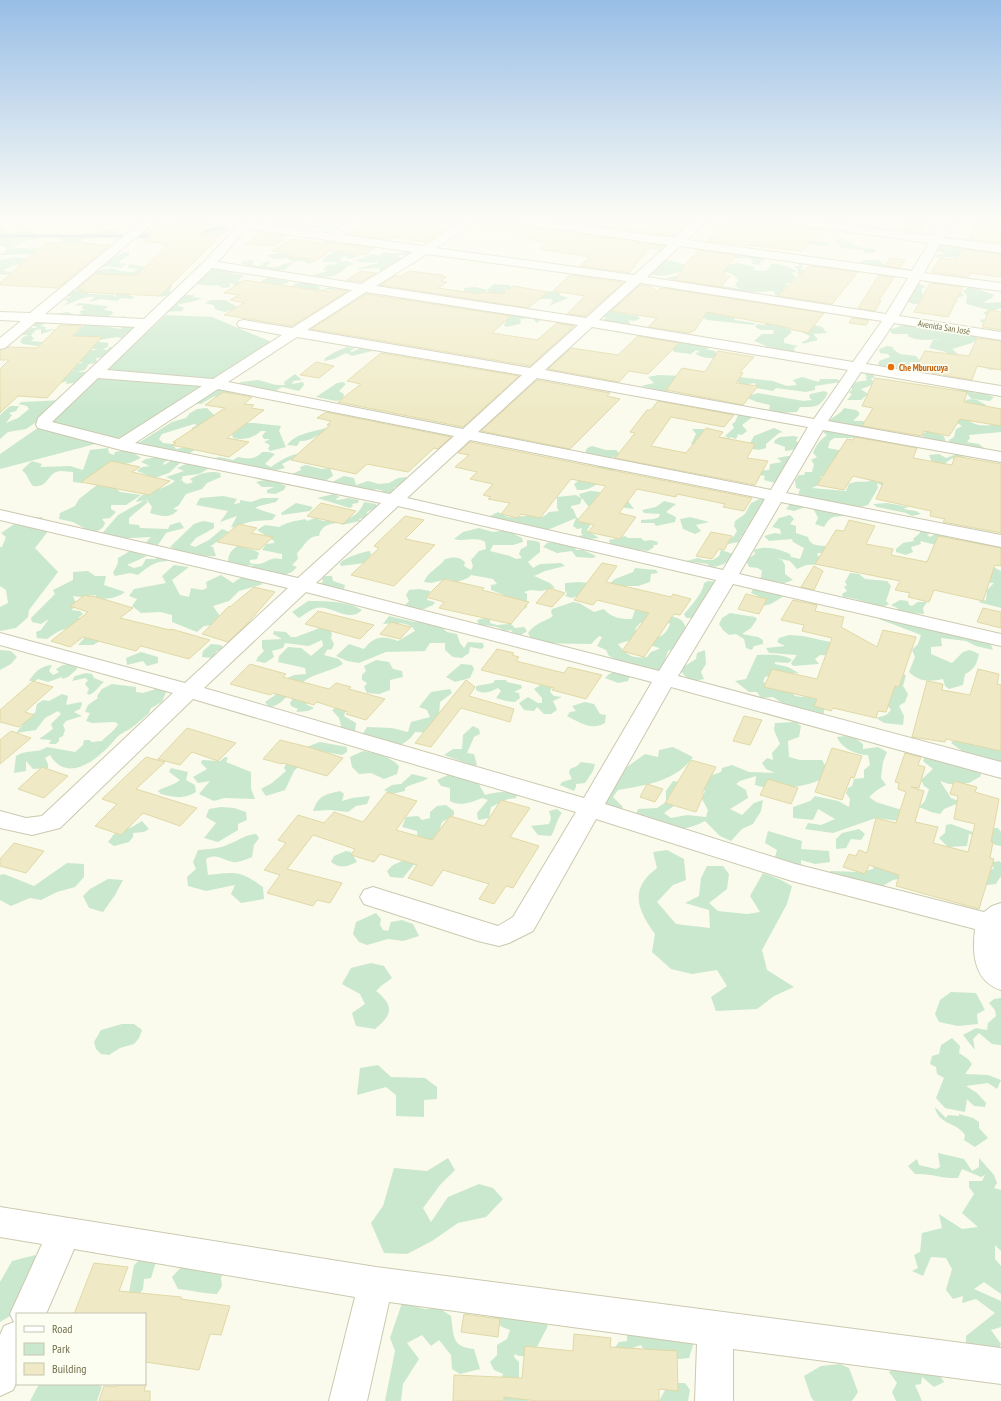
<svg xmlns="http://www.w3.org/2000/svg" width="1001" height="1401" font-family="'PT Sans Narrow',sans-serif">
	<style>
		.green { fill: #cae8cd; fill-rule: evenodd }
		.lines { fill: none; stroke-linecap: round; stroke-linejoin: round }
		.stream { stroke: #a8b7d5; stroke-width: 3 }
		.building { fill: #efeac5; stroke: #e0d9a7 }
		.minor-casing { stroke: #cbc9af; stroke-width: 2 }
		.minor { fill: #fff; fill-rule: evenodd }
		.food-dot { fill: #e8710a; stroke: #fdfef2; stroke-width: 1.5 }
		.labels { text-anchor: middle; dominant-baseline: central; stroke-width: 3.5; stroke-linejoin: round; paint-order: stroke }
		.far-street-label { font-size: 9px; fill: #757050; stroke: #fdfef2 }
		.far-food-label { font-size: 9px; font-weight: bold; fill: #c56008; stroke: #fdfef2; text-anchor: start }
	</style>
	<rect width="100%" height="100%" fill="#fafbec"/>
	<g class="green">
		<path d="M343 217 355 219 348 223 330 226 338 227 340 229 336 230 312 228 307 225 311 222 324 224 326 222 311 220 308 217Z"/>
		<path d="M0 224 5 228 3 230 8 234 20 231H34L32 234H38V239L28 240 13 247 17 248 55 249 65 244 61 241 62 239 52 237 54 236 95 233 109 229 119 231 115 234 103 233 104 236 94 239 85 238 82 242H92L96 244 92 247V257H100L91 263 35 254 0 255V250L8 247H0Z"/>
		<path d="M219 225 225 226V229L231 228 223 235 164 246 161 245 164 243 153 245 163 243 155 239H136L142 237 137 235 144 228 157 227 144 232H200Z"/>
		<path d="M814 237 815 241 833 243C844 233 849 244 858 247 865 249 871 247 877 250L873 253H864L863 250 841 248 840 244 833 242C825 249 818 244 809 244L807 241Z"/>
		<path d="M342 240 340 242 352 252V254L359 256 349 259 346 257 349 256 342 257 340 261H348L354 264 346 267C339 277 326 278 313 277V275L328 271 323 270 327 265 335 264 338 262H323L322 260 331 253 339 250 319 244 327 241Z"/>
		<path d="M688 244C695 245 726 247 729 250L816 262 817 264 803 265 801 269 818 273 823 263 834 266 823 274 822 279 806 277 795 273 798 272V269L794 267 799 266V264L789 259 792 258 744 253C750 259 760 253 767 258L759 263 761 265 751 264 753 262 750 258H730V256L740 252 730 251 726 253V255L714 256 720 251 706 248 702 251 685 246Z"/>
		<path d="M940 245C952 245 971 242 979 252L962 258 934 257 937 255 947 253 937 252 936 250Z"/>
		<path d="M409 250 412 252 409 254 396 256 402 258 412 255 394 265 389 264V269L383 272 380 271 379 268 355 269 379 263 377 261 373 263 358 262 356 260 367 257 366 256 374 254 380 256 381 253C391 252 400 255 409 250Z"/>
		<path d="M124 252H129V255L118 263 127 264 121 268 109 266 100 268 98 266 108 262 107 261Z"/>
		<path d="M286 252 287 255 291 252 327 253 324 257 308 258V260L316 261 309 264 302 261 292 262 287 258 274 259 266 255Z"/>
		<path d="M15 257 27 259 26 263 11 266 3 271 11 272 8 275 0 274V260Z"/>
		<path d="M250 260 256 261 252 263 256 266 263 265 261 264 268 261 271 262 266 266C281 271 280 261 293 263L285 270 276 271 267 270H271L269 268 250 269 243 267 247 264H241V262Z"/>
		<path d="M664 260C675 260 682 265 692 267L700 281 692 284 665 278 682 275 683 271C673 274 659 278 650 274Z"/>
		<path d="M863 260H878L885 265 915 270V272L880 266 877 268 863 266 860 263Z"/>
		<path d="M737 263 755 267 753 270 765 271 770 268 771 264H780L797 271 792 273 796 276 792 282 785 284 791 288 792 298 775 295 774 291 736 293 702 289 709 284 741 289 735 286 738 280C734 273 727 272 719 271L721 266Z"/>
		<path d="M130 264 149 267 140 275H107L87 292 89 294 114 295 116 298V294L112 293 172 285 169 295 161 297 159 294H126L134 297 132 299 121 298 117 301 101 299 89 302 95 297C82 295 76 303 63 305L68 302 64 299 71 297 67 296 69 292 79 290 77 289 83 285 82 282H89L86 280 87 278 92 277V273L104 269 113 268 119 271 133 272 138 269 128 268V265Z"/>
		<path d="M205 267 237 270 232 273 244 275 238 281 242 282 241 287 234 286 233 284 229 283 231 287 223 288 218 285C208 287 198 284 188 283Z"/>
		<path d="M270 277 280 280 288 281V283L278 286 294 288 292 286C301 279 312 282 321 288L316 291 332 287 334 289 244 303 241 302 264 283 261 281Z"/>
		<path d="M494 284 509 285 512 288 505 290 507 293H489L488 291 470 295 464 291V288L476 287 487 290Z"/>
		<path d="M919 284 926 286 921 289 923 296 959 293H962L964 296 951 298 958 302H953L913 304 906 301 914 288Z"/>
		<path d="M970 286 994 295 992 298 984 302 986 303 1001 302V308L993 311 986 323 980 322 981 319 985 320 987 315 983 313 989 310 966 304 967 296 963 291Z"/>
		<path d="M548 291 559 292 560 295 568 298 549 306 553 301 551 299H535L543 292Z"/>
		<path d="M184 295H194L193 297 202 298C196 302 185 302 177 305L184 308 182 311 164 312 169 310 166 306 177 297Z"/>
		<path d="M211 300H225L239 308 224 312 215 309 214 305 205 303Z"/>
		<path d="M79 303 106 306 108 307 103 310 112 311 113 313 108 317 110 319 125 316 122 319 99 320 74 316 65 318 50 317 48 315 68 312 75 315 81 314 80 311 87 309H82L83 305 74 306Z"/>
		<path d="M708 310C717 313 727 315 735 318L734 320 754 323 755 325 707 320 700 316Z"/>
		<path d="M610 311 637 316 640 318 635 321 629 320 630 324 601 321 606 318 603 316Z"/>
		<path d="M166 315 212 317 274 343 141 432 0 469V454L58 414Z"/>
		<path d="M513 315 542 319 537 323 532 318 519 319 521 321 520 324 506 327 504 325 506 322 505 321 508 317Z"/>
		<path d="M765 320 788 328 792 332 784 339V343L798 346 794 348 795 352 773 350 762 344 754 341 762 334H773L774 330H761L755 327 757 324 765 325Z"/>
		<path d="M39 322 46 323 40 326 46 327 45 330 56 329 41 334V329L36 330 31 335 34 339 30 341 43 342 38 346 23 344 20 342 23 337 29 335H23L24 333 31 328H37L31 324Z"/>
		<path d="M91 324 121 329 122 326 136 328 131 334H124L127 337 125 339 117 337 94 341 108 343V347L103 349 107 350 110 347H116L103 357 96 358 97 363 89 364 85 370 77 372H86V374L77 380 80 382 66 384 67 381 55 385 66 377 64 373 70 369 73 371 74 366 83 362H77L80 350H99L67 343 84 325Z"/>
		<path d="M906 324 957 332 962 337 959 333 976 336 977 339 972 343 952 349 960 356 995 369 991 370 952 357 946 352 929 348 933 340 942 339 924 340 915 339 907 336 909 334H893L889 330Z"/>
		<path d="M814 325 822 327 827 333 813 334 817 338V341C811 340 807 345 801 343L808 339 810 336 801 332Z"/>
		<path d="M660 337H666L668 340 713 347 706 349 715 351 717 357C711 359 700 358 695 353L700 352 696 350 691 354 674 352 671 347 657 341Z"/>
		<path d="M887 346 893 347V349L900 354 916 356 922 363 909 362 911 365 907 367 913 370 882 368 878 366 879 361 890 357 888 354 880 353 879 349Z"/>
		<path d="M347 347 355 348 350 351 352 352 363 347 372 349V351L352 356 346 353 334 359 324 361 325 358 335 352Z"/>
		<path d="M295 374 302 380 293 381 292 384 303 382 304 385 299 391 282 387 272 393 234 392 213 397 201 404H193L207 397 210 391 235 386 241 382 258 380 276 385H285L284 382Z"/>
		<path d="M865 374H872L875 377 871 379 875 384 861 389 868 394 861 400H847L852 394 849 393 850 391 852 390V386L856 382 868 380 865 378 867 377Z"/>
		<path d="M658 375 685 376 676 390 663 392 641 386 654 383 648 377Z"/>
		<path d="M740 377 773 381 787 386 797 385 793 380 802 377 819 382 820 379H837L841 382 815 386V390L806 392 776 388 773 391 756 388 755 383 741 385 737 381Z"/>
		<path d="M343 382 346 384 339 391 344 394 343 399 336 401 316 397 337 383Z"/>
		<path d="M963 389 969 390 975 393 986 392V394L994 397 990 401 972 399 967 394 963 395 959 391Z"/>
		<path d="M824 391 828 393C820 408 815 407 800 407L797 412 781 413 769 411 770 405 757 402 745 397 758 393 804 401 812 400 809 397 810 394Z"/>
		<path d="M971 399 977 400 986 405 985 409 968 419C976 429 991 424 1001 425V432L969 435 970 438 967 442 979 444 984 448C976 451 974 447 966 446 960 445 956 445 950 443L949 440 954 437 956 429 962 426 956 422 931 430 934 433 944 436 946 443 929 440 920 435 925 433 926 429 964 406 966 400Z"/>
		<path d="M63 400 61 406 26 429 8 432 0 439V415L10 406H19L16 411 9 413 12 415 6 423 18 418 29 409 27 406 18 404 22 402Z"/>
		<path d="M207 408 217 418 243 423H254L281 426 279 431 286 447 270 451 268 449 270 445 264 442 270 439H264L262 436 266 431H261C252 439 244 440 233 438L232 434 236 431 192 430V428L197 425 194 424 162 434 159 439 163 443 173 444 176 449 194 446 195 450 188 454H179L180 451 135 445 172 422 186 418 190 413 197 409Z"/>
		<path d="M844 408 856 410 859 412V415L853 421H862L873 425 871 430 831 425 828 421 841 412Z"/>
		<path d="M744 414 754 416 742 425 747 431 742 435 737 434 738 435 736 439 730 437V441L698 447 691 444 696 434 692 429H704V432L709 436 729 438 725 436 734 428 732 424 735 422 738 415Z"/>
		<path d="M329 427 327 433C313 435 314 441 300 441L297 446 287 445C297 432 315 432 329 427Z"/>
		<path d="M774 428 783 432 779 433 766 444V448L759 450 752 449 750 443 754 436Z"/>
		<path d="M829 429 871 436 874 440 869 445 856 438H834L830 441 828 448 843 451 829 477 820 476 824 482 812 488 846 491 849 484C862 478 868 488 882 472L885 487 877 483 878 488 868 505 856 508 798 496 800 489 796 488 795 480 799 475H804L805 472H812L814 464 811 460 817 457 813 453C816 445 820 440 827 435L823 432Z"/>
		<path d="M794 436 798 437 796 441 801 444 799 449 785 451V447L774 443 775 440 780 437Z"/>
		<path d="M592 446 606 450H616L621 455 620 458 597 456 585 453 587 448Z"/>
		<path d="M108 448 109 453 114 455 115 452C126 450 132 451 141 458L130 463 111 466 82 483 73 482V472C69 472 64 471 60 471 46 473 50 488 33 486 28 480 28 475 22 470L32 461 42 464 40 467 70 466 83 470 90 450Z"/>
		<path d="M262 452H269L275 454 265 464 271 467C278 462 289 455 297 454L298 456 282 464 285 468 277 470 233 465 230 461 214 458 220 457 233 460 238 457C247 459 255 460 262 452Z"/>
		<path d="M960 453 966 454V456L951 459 944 464 933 465 929 455 939 454 946 458Z"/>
		<path d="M788 456 794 457 775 483 764 480 765 476 756 474 757 471 769 470 770 464 782 462 777 458Z"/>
		<path d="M158 457 170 459 163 463 164 465 172 460 181 462 169 473 146 481 147 475 137 471 142 467 150 466 141 462 146 459Z"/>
		<path d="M186 464H199L210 468 199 474 183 476 182 479 179 481 182 480C185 485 188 484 193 482L190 479C198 474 211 470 220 473L221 477 207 483 202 489 186 494 179 505 173 509 178 510C170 519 160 516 150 513L152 507 147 500 136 502C142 490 163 491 175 481L166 477 184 471 177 468Z"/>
		<path d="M306 465 322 469 330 468 333 476 320 484 294 478 292 474 301 470 300 467Z"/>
		<path d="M599 466 615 467 616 470 608 471C601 483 591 491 577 490L574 484Z"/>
		<path d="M344 476 354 478 356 485 368 481 379 484 389 483 398 478 407 477 405 482 394 488 395 495 381 496 383 491 376 489 371 492 330 483Z"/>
		<path d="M264 480 279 483 286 486 284 490 275 494 267 493V490L274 487H262L256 482Z"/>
		<path d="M97 485 114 487 120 492 141 495 126 505H111V509L116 512 110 518 102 519 105 523C102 533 92 531 84 532V528L73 522 59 519 60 513 75 506 79 499Z"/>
		<path d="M590 491C604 491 614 498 628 501L634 509 597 504 588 506 582 498 580 504 571 506V508L573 509 577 518 588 521 590 526 587 530 599 538 580 540 579 536 583 535 581 533 582 528 577 529 573 526 576 518 550 529 538 531 490 519V516L498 512C514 522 514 515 529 516 538 517 541 520 549 512L559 511 557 508V497L576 495 581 498 579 494Z"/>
		<path d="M334 494 340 497 335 499 338 500 348 498 359 500 358 503 352 504 353 506 350 508 317 498Z"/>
		<path d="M223 496 237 499 234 504 240 503V500L251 502 262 498H279L276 502 259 506 255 508 276 515 272 520C259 521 247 520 236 528L231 527 237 516 220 522 228 511 196 505 200 498Z"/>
		<path d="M764 497 767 500 745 530 748 534 741 536 739 542 728 544V541L734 536 737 531 734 526 735 521 745 514 751 503Z"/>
		<path d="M145 500 148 502 129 518V524L139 525 140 528 168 529 170 525 180 522 184 528 166 533 158 545 148 544 146 542 151 537 109 539 99 537 118 515Z"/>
		<path d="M664 501 676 504 666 512 676 517 675 522 656 526 654 523H641V520L654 519 659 517 660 514 644 513 642 510 656 507Z"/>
		<path d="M364 502 376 504 377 507 367 512V517L359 519 360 521 342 525V521C353 517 360 513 364 502Z"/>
		<path d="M792 502 848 513C837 521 834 510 824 527L815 524 818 518 814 510 808 506 794 511 786 509Z"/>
		<path d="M296 503 313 507 310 511 282 515 281 513Z"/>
		<path d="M887 503 909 507 903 509 916 511 921 514 912 516 906 513 877 507 873 504Z"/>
		<path d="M790 515 794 519 790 524 796 526V533L808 537C810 546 817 545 825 546L829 553H818L817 555 822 559 823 564 806 565 797 569 790 561 776 558 782 560 785 565V574L793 580 785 583 760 582 762 571 758 568 749 567 746 560 755 554 754 550C764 545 780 549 790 554L791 557 800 559 804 548 793 542 792 539 769 541 764 536 775 533 781 534 780 529 772 527 779 518Z"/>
		<path d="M42 517 49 530 35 548 58 572 29 610 28 617 16 628 0 631V607L8 603 6 590 0 586V547H2L6 537 1 533 13 525 22 521V519Z"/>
		<path d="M690 517 709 522 696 525 701 531 695 534 683 529 680 519Z"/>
		<path d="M315 518 323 521 336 519 337 523C328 524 321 526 319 536 307 536 305 546 297 553L298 559 292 565 297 567 292 572 282 576C272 571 262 573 250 569L253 565 243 566 228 563C228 554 231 550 239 545 245 549 255 549 259 553L257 559 250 560V563C262 566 263 562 272 559 275 558 280 559 282 559V554L262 550 266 544 274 543V541L257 530 265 525 279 527C287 522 296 521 305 519L307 521Z"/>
		<path d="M203 521 214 523V528L196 538 190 545 195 547 209 540 222 529 229 532C221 536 218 543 210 546L213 547 216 556C200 557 184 554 170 547L194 524Z"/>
		<path d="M479 528 493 532 506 530 522 538 523 542 513 545H493L490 551 510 556 516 559 522 558 519 554 521 549 527 546V540L536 541 540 543V552L528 562 533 568 540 564 561 563 565 566 545 571 534 576 550 583 555 588 541 591 531 590 524 592 527 594V607L518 613 502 601 504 595 491 590V585L497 584 493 579 471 575 468 578 457 582 448 579 431 583 424 582C427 572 439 568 445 559 453 557 459 556 465 562L464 566 471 570 473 566 471 560 479 551 486 549 485 542C478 536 464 542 454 539L463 532Z"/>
		<path d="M920 529 932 532 927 535 930 537 940 531 990 543 986 546H966L965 540 961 537H944L936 545 920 541 921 544 911 547 913 552 906 555 896 552V549L903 543 914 541 913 539 920 533Z"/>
		<path d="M625 536 628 538H641L644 541 651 540 658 542 657 545H653L654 547 648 551 611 547 609 540Z"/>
		<path d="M558 541 572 544 576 550H583L596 556 593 558 576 557 572 551 557 553 543 547 547 543Z"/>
		<path d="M721 550 733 554C730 563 719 567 710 567L708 564 686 561 698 558 704 560H713L719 556Z"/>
		<path d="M130 551 147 556 127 565 134 568 142 566 146 559H155L164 554 171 559C166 562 165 561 159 562 151 564 144 570 138 575L130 573 115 576 113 573 118 563V558Z"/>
		<path d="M370 551 371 555 369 557 373 562 341 566 340 563C346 557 362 552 370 551Z"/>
		<path d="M930 560 999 562 993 567 1001 571V608L978 602 986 600 987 590 994 583 967 581 922 562Z"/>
		<path d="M174 565 189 567 172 580 180 595 189 597 191 588 202 590 207 588 206 582 221 575 233 583C246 573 251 575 263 584L239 591 229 601 213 606 222 619V624L204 626 197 632 172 622V615L160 612 141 613 132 606 137 599 129 596 134 589 166 583 162 576Z"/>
		<path d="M635 568 656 570 658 573 651 574 650 582 638 586H627L617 590 609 584 615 579 633 572Z"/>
		<path d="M88 571 95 576H106L104 585 125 592C115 600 102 599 89 599L96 597V595L81 597 73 596 75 601 79 604 71 610 80 611 83 614 78 618H86L102 640 93 645H78L89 633C68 627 65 626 47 639L37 638 36 632 41 630 49 619 41 624 32 622 31 618 55 594 53 590 73 580V572Z"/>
		<path d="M850 573 859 574 865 579 887 581 891 586 886 601 889 604 883 607C869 604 856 598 843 597L842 594 847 591 844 587 847 585 845 582Z"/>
		<path d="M325 576H332L333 581 345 585 344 589 316 585 323 582 322 579Z"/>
		<path d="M708 581 717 582 696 618H686L684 614C691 606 703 593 704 583Z"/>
		<path d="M579 582 589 583 584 593 572 598 565 596 567 594 565 590V583Z"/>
		<path d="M419 589 430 591 427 600 435 602 433 605 424 609H409L405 605 409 601 406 595 409 590Z"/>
		<path d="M753 589 779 593 784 596 771 604 758 607 753 601 758 596 751 593Z"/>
		<path d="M900 600 908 601 909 605 912 606 918 602H927L923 608 924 614 900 612 897 608 891 605Z"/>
		<path d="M308 601C324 601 348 601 362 610 349 624 331 604 316 608 310 610 304 615 299 618L292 612Z"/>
		<path d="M573 602 579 603 594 612 604 609C611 618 621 619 632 619L635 610 652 609V621L640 623 635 629C647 640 664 642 670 624L662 617 664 615C674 617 684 617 686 629L682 634 685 637 683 644 668 651 663 666 658 671 624 663 609 656 606 650 597 646 602 637 599 636 591 644 533 643 528 633C536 622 543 623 553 616L551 612 552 609ZM634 639 659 648V649L651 652 647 657C633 659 626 655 618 644Z"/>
		<path d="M730 613 755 617 757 619 751 628 742 634 758 637 763 640V644L754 646 752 650 746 648 744 639 736 634 729 635 723 630 719 624 722 618Z"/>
		<path d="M389 616 414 622 433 619 447 632 457 634 460 643 464 648 468 642 483 643 484 647 481 649 470 647 469 653 462 658 453 657 445 650V643H430L425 651 386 652 359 663 347 661 336 656 349 644 364 649C374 636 383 635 398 641L415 631C409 620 394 624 383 624Z"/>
		<path d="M485 618 490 619V623L497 625 511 624 515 628 524 627 527 631 521 635 515 636 511 630 504 631C498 625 488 626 479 625L477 620Z"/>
		<path d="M879 619H895L981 638 991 645 993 650 976 646 966 641 941 638 942 646 931 647V654L952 663 963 652 970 650 979 654C977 664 974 670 965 674L963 685 949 689 945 686 943 679C930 682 919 682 909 672L915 657 912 650 918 644 921 635Z"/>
		<path d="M325 626 332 633 331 638 334 644 332 649 327 650 324 655 339 659 343 664C330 672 314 673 303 682V686C298 689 293 692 289 695 281 701 279 706 269 707L265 702 275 695 283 680 294 675 306 674 305 668 278 662 279 656 288 647 301 648 311 656 323 646 322 640 309 646 285 643 283 648 272 651 274 657 265 663 256 661 258 657 264 651 262 648V640L282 639 273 634 274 631 286 632 291 637H296Z"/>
		<path d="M789 635 803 636 830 642 836 647 839 656 820 655 815 659 819 664 793 666 791 663 797 655 769 653 766 648 785 646 777 642 779 638Z"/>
		<path d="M211 644 221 645 224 649 217 651 212 658 202 657 203 651Z"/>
		<path d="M0 650 11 651 17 657 11 664 0 670Z"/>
		<path d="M705 650 706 664 701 672 704 679C692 682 686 680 680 669L696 659 697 653Z"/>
		<path d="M141 652 158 657V663L147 666 143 661 127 665 126 658Z"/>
		<path d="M757 655C767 655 783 653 792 660L788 663 775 662V664L788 667 799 673 777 674 765 677 763 682 790 691 795 696 802 697 809 695 818 697 824 707V714L805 709H791L773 697 761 698 757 692H749L735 681 746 679Z"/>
		<path d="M852 656 906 675 903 686 908 694 905 702 899 706 904 716 903 725 884 723 876 718 886 715 891 710Z"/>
		<path d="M376 660 389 662 393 669 402 671 403 677 390 680V690L379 694 367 693 364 687 367 683 362 680V675L366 671 364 666Z"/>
		<path d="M75 663 77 669 68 677 62 679V677L48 682 38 679 35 681H29C35 672 40 666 52 665L49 671 53 675 59 672 56 669 63 665Z"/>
		<path d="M461 664 472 665 474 669 470 678 455 682 446 677Z"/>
		<path d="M616 671 631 674 628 681 618 683 605 678 609 674Z"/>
		<path d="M86 673 92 674 94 678 104 682C98 687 96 692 89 695L87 693 89 689 85 684 88 680 85 678 72 681 75 676Z"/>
		<path d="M495 680H506L507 682 521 685 522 688 514 692 519 693 520 698 515 702 506 701 496 698 501 691 498 688C490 692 484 695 476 690V686L493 683Z"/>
		<path d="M112 684 136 687V692L143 693 156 689 167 690 162 702 151 708 149 713C143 718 137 724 130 729 126 731 120 734 117 737 102 756 69 786 50 755L45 758 48 764V768L33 769 26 761V771L14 773 16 756C25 749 37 754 47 747L75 752 83 745 84 740H90L91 742 102 741C107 735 115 731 118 724L115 722 92 723 86 721 90 713 85 712 88 705 98 698 97 696 102 689Z"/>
		<path d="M542 684 552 687 550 692 554 696 562 697 553 701 557 710 551 714H544L537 707 534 711 524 710 519 703 528 697 538 703H542V698L534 689Z"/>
		<path d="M450 689 452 693 440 702 439 717 432 733 415 732C400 755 383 743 362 735L367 727 392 728 408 732 411 722 430 717 427 710 419 707 431 692Z"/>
		<path d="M62 694 68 696 66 705 81 702 82 704 80 709 74 712 82 716 66 721 63 725 65 730 63 736 59 738V741L56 744H49L51 740 39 739 53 729 51 724 61 714 58 711 45 718 36 730 16 733 24 723 23 717 35 713 37 704 43 700 49 701Z"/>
		<path d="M294 697 309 700 306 704 314 708 308 711 296 712 298 709 291 706 290 703Z"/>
		<path d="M585 702 594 704 600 714 606 715 605 723C591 731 579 722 567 716L570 712 576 711 572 706Z"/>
		<path d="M337 707 346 710 344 716 356 723 355 732 342 730 339 718 332 710Z"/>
		<path d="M796 722 801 726 799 737 788 741 789 757 800 760H822L830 774C814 787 774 792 755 785L756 776 740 781 736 784 746 790 748 798 730 809 742 815 754 803 763 800 761 811 753 824 742 829 731 841 720 836 705 821C676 836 663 827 634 818L638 809 657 808 666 802V791L673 781 687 783 678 803 664 813 671 818 687 815 706 817 708 810 702 799 705 791 697 786 706 777 721 772 722 768 732 765 749 772 775 773 766 769 762 763 767 758 773 760 772 753 780 744 774 730 775 723Z"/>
		<path d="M473 726 479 729 480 734 474 737 467 753 474 754 477 765 470 768 466 763 444 755 453 749H462L463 735Z"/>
		<path d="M845 736 856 739 863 744V749L878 747 887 752 883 762 881 778 886 785 877 790 869 797 876 802 902 810 900 821 876 818 833 833 805 829 808 823 821 825 835 819 818 809 813 820 793 818V807L810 801 815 796 838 801 849 807 850 799 846 793 848 788 852 786 854 779 864 778V770L870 765 868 755C857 755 841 748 837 737Z"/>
		<path d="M956 738 1001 749V766L972 758 951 743Z"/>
		<path d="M320 742 347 747V752L342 755 325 752 311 754 294 771 285 790 266 796 261 789 272 783 286 771 284 768C291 753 305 747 320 742Z"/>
		<path d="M673 747 693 757C675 782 646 785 618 790L613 797 623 807 614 813 603 805 616 774H622L627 767 645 754 658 757 659 750Z"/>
		<path d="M363 751C377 753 389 756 399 766L397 774 384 779 371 773 359 774 352 767 350 757Z"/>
		<path d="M925 756 980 772 981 776 969 783 949 784 940 781 951 798 961 802 944 809 940 814 931 812 919 807 925 801 929 789 924 786 921 780 933 769 923 761Z"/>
		<path d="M225 757 228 758 226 762 251 772V789L255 799 224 798 214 801 199 794 210 781 198 783 193 777 207 769 201 763 202 760 220 761Z"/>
		<path d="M581 762 595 764 593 771 585 783 576 784V787L574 791 560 785 562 782 572 779 569 773 570 769 577 766Z"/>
		<path d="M171 768 188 772 186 780 195 785 196 792C182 800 175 797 161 794L158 791C165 786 173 786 180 780L169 772Z"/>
		<path d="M412 774 428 778C421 783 413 783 405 788V791L392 794 384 790 392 785 401 784Z"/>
		<path d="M448 775 476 779 485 795C496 792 506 790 517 795L516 798 508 799 491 807 489 818 478 820 477 813 488 800 482 798C473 802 459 807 450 801V788L441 786 437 780Z"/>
		<path d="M340 791 344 794 342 801 352 798 370 796 367 804 356 806 348 812 330 810 313 811C319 795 324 795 340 791Z"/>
		<path d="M446 805 454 811V815L442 822 438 834 403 878 390 877 387 871 393 865 409 858 418 842 417 831 402 827 406 817 418 816 422 820 430 818V812L437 806Z"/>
		<path d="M221 807 234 808 246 812 247 820 238 824V830L218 842 204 838 216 823 206 817 209 809Z"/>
		<path d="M557 809 562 813C556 820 556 828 551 836L538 835 531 826 549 824 551 818 549 811Z"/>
		<path d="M142 821 149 829 144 832 133 833V837L129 842 114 846 108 842 114 834 132 827Z"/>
		<path d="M951 824 973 832 983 828H998L1001 832V846L995 845 986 837 969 834 967 846 948 847 939 838 945 833 946 825Z"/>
		<path d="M859 829 865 834 861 840 851 839 846 848 836 849V839L842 833Z"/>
		<path d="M768 831 802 841 801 849 829 851 830 862 815 864 801 860V866L777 864 775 857 777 850 765 843Z"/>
		<path d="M256 834 259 838 254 845 252 857C247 859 238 863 233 862 222 860 217 853 206 859L208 875C237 872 239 870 263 887L264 899 241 903 231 894 235 885 206 891 188 886 187 877 196 869 193 862 198 850C209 849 219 849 229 844 240 840 244 835 256 834Z"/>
		<path d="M667 850 684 859 686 880 673 885 657 902 676 924 710 928 709 910 685 903 699 896 701 878 707 866H723L729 874 727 889 709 903 718 911 747 914 760 912 750 896 763 873 779 879 792 886 787 904 762 950 767 970 794 987 774 996 757 1009 716 1011 711 997 727 986 717 970 692 974 671 969 652 952 655 934C637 909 629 889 657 868L653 852Z"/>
		<path d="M346 851 351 852 357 862C346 867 341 869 331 862L334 856Z"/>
		<path d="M880 859 904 878 893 880 881 887 868 885 864 881 827 877 830 871 861 872 873 869 875 862Z"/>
		<path d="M999 861 1001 863V876L996 884 979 886 973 873 989 877 987 873 994 868 989 863Z"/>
		<path d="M67 863 84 864V877L75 887 57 892 41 900 30 898 11 906 0 900V875L4 874 34 886Z"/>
		<path d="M108 879 123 880 115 895 103 912 89 908 83 896 90 889Z"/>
		<path d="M376 913 381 919 380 925 383 930 388 931 391 922 402 920 413 924 419 936 403 941 388 939 367 945 359 942 353 934 356 922Z"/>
		<path d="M371 963 384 966 392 978 381 986 376 991C395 1006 392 1015 375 1029L356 1026 352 1013 365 1004 360 994 342 984 351 968Z"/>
		<path d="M951 992 976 993 985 1010 977 1014 978 1024 958 1026 939 1022 935 1014 940 1000Z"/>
		<path d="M1001 998V1045L992 1044 979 1033 973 1039 975 1050 963 1035 976 1028 987 1030 988 1023 996 1016 995 1010 989 1003 994 999Z"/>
		<path d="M122 1024H134L142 1030 139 1038 134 1044 120 1048 109 1055 101 1054 96 1049 94 1042 101 1030Z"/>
		<path d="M952 1038 960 1046 959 1053 968 1059 972 1064 965 1074 988 1075 1001 1080 997 1089 988 1083 966 1086 977 1093 986 1103 985 1107 974 1106 967 1099 965 1112 945 1108 936 1098 944 1078 937 1074 936 1067 930 1064 932 1056 939 1054 941 1045Z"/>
		<path d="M378 1065 391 1077 425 1078 437 1087V1099L424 1100V1117L396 1116V1095L386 1087 357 1095 360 1068Z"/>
		<path d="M935 1107 946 1118 948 1115 959 1116V1114L973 1118 979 1122V1128L988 1138 975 1147 964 1140 965 1135C957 1122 938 1125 935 1107Z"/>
		<path d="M938 1153 964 1159 972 1171 979 1167V1158L994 1175 997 1183 994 1188 1001 1190V1251L995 1245V1259L1001 1266V1294L984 1282 974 1289 1001 1301V1327L991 1330 1001 1344 995 1356 966 1351V1336L995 1313 976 1299 962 1303 963 1296 953 1299 946 1290 952 1269 946 1258 931 1257 923 1276 912 1271 918 1268 914 1255 920 1252 922 1233 942 1228 939 1214 962 1229 978 1227 962 1213 974 1194 969 1187V1181H982L985 1175 981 1177 962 1169 958 1178C942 1179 932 1173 915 1174L908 1166 917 1159 919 1165 936 1169 940 1167Z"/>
		<path d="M448 1158 455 1170 440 1185 423 1208 431 1222 448 1197 479 1184 493 1188 503 1199 486 1217 458 1223 432 1241 407 1254 384 1253 371 1223 383 1206 394 1168 427 1171Z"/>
		<path d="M35 1255 36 1261 10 1316 0 1322V1282L12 1261Z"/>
		<path d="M143 1257 156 1262 151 1278 144 1279 143 1289 135 1301 113 1314 128 1298 134 1265Z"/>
		<path d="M187 1261 227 1265 221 1278 222 1286 217 1294C204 1294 192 1290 178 1289L172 1277Z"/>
		<path d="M402 1303 425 1309 439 1308 451 1316C454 1336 451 1347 474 1349L480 1369 460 1374 452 1369 451 1355 439 1340 431 1346 422 1335 407 1343 419 1359 403 1384 401 1401H385L395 1351 390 1338Z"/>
		<path d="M488 1312 542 1318 548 1326 532 1356H519L515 1354 514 1357 519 1362V1382L514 1395 530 1401H498L496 1391 503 1374 494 1370 490 1362 497 1355V1345L507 1339 510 1330 502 1327Z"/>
		<path d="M627 1330 694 1342 689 1358 659 1361 650 1358 641 1345 626 1350H613L619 1342 627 1341Z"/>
		<path d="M840 1364 849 1368 858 1392 852 1401H814L811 1397 804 1376 821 1366Z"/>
		<path d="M901 1364 934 1367 944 1382 934 1387 922 1377 921 1384 915 1385 922 1401H896L892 1392 897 1383 889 1372Z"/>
		<path d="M669 1383H685L690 1390 688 1401H659Z"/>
		<path d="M39 1384H97L102 1387 97 1401H30Z"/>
	</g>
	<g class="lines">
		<g class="stream">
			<path d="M196 234 259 217"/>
			<path d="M0 236H156"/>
		</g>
	</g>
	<g class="building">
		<path d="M283 217H310L297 227 274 224Z"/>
		<path d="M376 217 424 223 430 219 454 223 426 242 392 237 388 240 348 234Z"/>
		<path d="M485 217 494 221 665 246 660 250 649 248 629 273 580 266 590 257 540 249 547 243 518 237 525 232 484 226Z"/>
		<path d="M532 217H665L681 219 677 222 687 224 675 236Z"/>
		<path d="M910 217H931L919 233 902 230Z"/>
		<path d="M985 217 1001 219V243L968 239 979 221 982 222Z"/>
		<path d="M736 220H747L822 229 802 251 707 241 726 222 733 223Z"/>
		<path d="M155 224 208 225 201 236 221 235 160 296 80 292 84 290 77 289 95 274 137 275 169 243 145 242Z"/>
		<path d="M261 232 286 236 273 246 245 244Z"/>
		<path d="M292 239 331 244 334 242 375 248 365 255 331 250 317 260 284 256 290 253 272 251Z"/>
		<path d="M46 242 110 245 58 288 0 285V283Z"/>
		<path d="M963 249 1001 254V277L970 273 968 277 932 272 940 258 955 260Z"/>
		<path d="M699 250 736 255 723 273 726 274 724 276H730L721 287 675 280 687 262Z"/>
		<path d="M890 258 905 260 900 268 885 266Z"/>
		<path d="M809 266 858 272 832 304 777 296Z"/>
		<path d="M361 271 376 273 361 282 347 280Z"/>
		<path d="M409 271 443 275 441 276 447 277 441 281 447 282 438 288 480 294 483 292 503 294 513 286 548 292 528 308 380 285 395 276H401Z"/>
		<path d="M570 275 622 282 623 283 585 316 567 314 585 296 553 291Z"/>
		<path d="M879 275 894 278 879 300 881 301 875 311 858 308Z"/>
		<path d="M244 280 330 292 334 289 348 291 292 326 224 315 244 303 230 300 239 295 224 293Z"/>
		<path d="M930 283 963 287 948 317 914 312Z"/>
		<path d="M640 285 652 287 657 292 660 288 670 289 824 313 808 333 789 329 790 328 707 312 695 330 689 333 648 327 657 318 611 311Z"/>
		<path d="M366 294 511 316 492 333 537 340 557 323 574 326 530 366 311 329Z"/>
		<path d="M989 310 1001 312V330L982 327Z"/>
		<path d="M852 318 869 320 866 325 849 323Z"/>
		<path d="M60 325 82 326 73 336 102 337 47 398 18 396 0 413V369L9 360H0V350L9 347 37 348Z"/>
		<path d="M638 336 679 343 648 374 629 371 619 382 548 369 571 348 618 355Z"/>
		<path d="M977 338 1001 341V370L977 366 972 380 914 370 925 351 969 356Z"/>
		<path d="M718 351 754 357 740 372 743 373 736 383 758 386 743 405 666 390 682 368 705 372Z"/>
		<path d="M381 353 519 376 463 427 338 402 361 384 347 381Z"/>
		<path d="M316 362 334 366 319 378 300 375Z"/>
		<path d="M875 378 967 392 964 402 1001 409V426L960 419 949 436 924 431 922 436 862 426 873 408 862 406Z"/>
		<path d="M537 380 610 393 607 396 620 399 570 449 481 431Z"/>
		<path d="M223 392 252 397 244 404 254 405 251 408 264 410 227 438 249 442 229 457 172 445 176 443 173 442 225 408 205 405Z"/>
		<path d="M658 401 734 415 724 427 671 417 651 446 686 453 706 428 723 432 719 437 755 444 747 458 768 461 755 485 615 458 635 433 630 432 647 410H651Z"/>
		<path d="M326 412 451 437 438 449 434 448 408 472 367 464 356 474 291 460 330 425H327L331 421 317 418Z"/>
		<path d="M855 437 917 448 913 458 952 465 955 456 1001 464V533L943 522 945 519 930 516 931 511 876 499 883 483 853 476 844 490 817 485 847 439 853 440Z"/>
		<path d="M470 442 752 498 744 511 723 507 725 504 677 494 676 497 637 489 619 513 636 517 620 539 588 532 594 525 577 521 606 486 571 479 540 518 521 514 518 518 501 514 510 503 488 499 491 497 483 495 493 484 470 479 477 472 455 467 469 455 458 453Z"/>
		<path d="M111 461 140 467 132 472 170 481 149 495 81 482Z"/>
		<path d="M321 503 356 511 343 524 307 516Z"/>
		<path d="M405 516 424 520 405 539 435 545 394 586 351 575 379 548 374 546Z"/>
		<path d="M849 520 875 526 866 544 893 549 891 555 927 562 938 536 1001 548V566L995 565 983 601 934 590 929 602 908 597 910 593 895 590 900 581 815 564 836 530 844 531Z"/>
		<path d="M239 524 257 528 251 533 273 537 259 550 217 542Z"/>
		<path d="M711 532 732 536 724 550 719 549 712 559 696 556Z"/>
		<path d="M602 563 617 566 606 582 671 597 673 594 691 599 680 615 674 614 644 657 622 651 649 613 597 600 593 605 574 600Z"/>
		<path d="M814 566 823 571 814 590 801 587Z"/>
		<path d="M444 579 484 588 482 590 529 602 511 624 439 608 444 602 426 597Z"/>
		<path d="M254 587 275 592 247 624 228 642 202 634 229 606 230 607Z"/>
		<path d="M549 588 565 593 552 607 536 603Z"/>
		<path d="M746 594 767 599 759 614 738 609Z"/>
		<path d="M85 595 91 597 93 596 133 608 120 618 170 630 171 629 210 640 189 659 141 646 136 651 83 637 70 647 51 641 88 612 70 606Z"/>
		<path d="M793 600 817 605 815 611 844 617 841 627 877 647 883 630 916 637 899 687 895 686 886 712 878 711 876 718 833 708 831 711 814 706 817 699 764 687 772 669 817 679 832 638 802 631 804 625 781 620Z"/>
		<path d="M983 608 1001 612V628L977 622Z"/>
		<path d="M318 611 374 625 360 639 305 624Z"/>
		<path d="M391 622 411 627 400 639 380 634Z"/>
		<path d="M497 649 514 653 512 655 519 657 516 661 564 673 568 667 602 675 586 699 552 690 554 688 481 670Z"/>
		<path d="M250 664 286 674 283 677 329 689 336 683 351 687 349 689 385 699 366 720 346 714 348 712 317 702 314 705 273 693 270 695 230 684Z"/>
		<path d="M978 669 999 674 997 684 1001 685V751L946 739 945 742 912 737 927 681 943 684 942 690 970 695Z"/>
		<path d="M466 680 475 687 469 696 514 709 510 722 461 708 431 747 415 743Z"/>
		<path d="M33 681 53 687 25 712 34 715 19 727 0 722V710Z"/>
		<path d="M744 716 762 720 750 745 733 741Z"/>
		<path d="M187 728 236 743 218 761 192 752 180 765 158 759Z"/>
		<path d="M11 731 31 738 0 764V740Z"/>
		<path d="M280 740 312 748 343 758 327 776 283 763 282 764 263 759Z"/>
		<path d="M832 748 862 756 854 778 851 777 842 800 815 792Z"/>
		<path d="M905 753 921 757 918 765 925 767 919 788 911 787 924 791 915 822 938 827 933 843 968 852 975 824 954 819 958 796 950 794 954 781 977 787 975 792 999 799 991 842H993L990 858 994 859 979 909 896 886 899 875 869 865 865 874 843 867 849 854 856 856 859 850 867 853 876 818 896 823 906 792 898 789 899 783 895 782Z"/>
		<path d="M146 757 165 762 136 789 197 808 180 826 143 813 121 835 95 826 117 804 102 799Z"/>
		<path d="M691 760 716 767 702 793 704 794 696 812 665 803Z"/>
		<path d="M42 767 68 776 44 798 18 789Z"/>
		<path d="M768 779 798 788 791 804 760 795Z"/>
		<path d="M647 784 663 789 655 802 640 797Z"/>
		<path d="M387 792 417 801 396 830 432 840 450 816 484 826 501 800 530 808 510 837 539 846 513 888 506 886 494 904 479 899 489 884 443 870 432 886 408 878 417 865 380 854 374 862 351 855 355 849 313 835 287 869 342 883 330 903 317 900 313 906 267 893 280 875 264 870 286 843 278 840 298 815 324 823 334 812 363 822Z"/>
		<path d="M14 843 44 851 26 873 0 866V859Z"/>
		<path d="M94 1263 128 1267 119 1291 181 1297V1299L230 1306 221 1335 210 1334 199 1370 145 1362V1314H74Z"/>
		<path d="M464 1314 500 1319 498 1337 461 1332Z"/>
		<path d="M574 1334 611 1338 610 1347 677 1351 678 1391 659 1389V1401H537L504 1397V1401H453L454 1375 522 1378 525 1346 573 1351Z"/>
		<path d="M117 1384H146L144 1391H150V1401H99L104 1386 116 1387Z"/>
	</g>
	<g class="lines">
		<g class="minor-casing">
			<g id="minor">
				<path d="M147 217H160L45 314 144 319 205 261 236 227 175 220 169 217H206L245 222 253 218 257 219 259 221 257 223 333 234 334 231 355 217H369L343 235 423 246 469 217H483L436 248 634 275 668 245 494 220 488 217H520L675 238 698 217H711L687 240 912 271 929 243 765 220 759 217H791L933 236 944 217H956L944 238 1001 245V253L940 244 924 273 1001 283V291L920 280 899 316 1001 332V340L894 323 866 364 1001 386V396L861 372 828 421 1001 452V462L823 430 786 493 1001 535V547L781 502 739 574 1001 634V646L733 584 678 676 1001 762V778L671 687 605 804 795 864 984 912 992 906 1001 903V990C974 981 972 954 975 929L792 881 596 819 533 931 509 943 499 946 478 941 364 904 360 897 364 890 373 887 498 926 513 917 576 812 193 699 60 828 32 835 0 828V811L26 818 42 816 173 693 0 645V633L185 683 288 588 0 520V510L298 578 381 503 121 450 38 428 36 425 38 418 135 327 36 322 5 348 0 349V338L21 321 0 320V312L30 313ZM249 229 413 252 361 284 218 262 242 233ZM680 246 908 278 886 314 647 277ZM427 254 627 281 586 318 376 286ZM212 268 352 290 292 328 244 320 239 321 237 324 239 327 282 335 213 379 107 370ZM640 283 882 321 853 362 599 320ZM366 292 578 325 530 368 307 330ZM592 327 848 370 814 419 545 370ZM297 337 522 375 463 429 228 382ZM98 378 202 386 119 439 52 422ZM537 378 808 427 771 490 478 432ZM218 389 454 436 390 494 135 443ZM470 440 765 499 723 570 407 498ZM398 506 716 580 659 671 316 583ZM306 592 652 682 584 798 204 688Z"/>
				<path d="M0 246H5L7 249 4 253 0 254Z"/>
				<path d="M0 1207 376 1267 1001 1348V1384L733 1349V1401H695L697 1344 389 1302 367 1401H329L355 1297 74 1249 46 1314H17V1381L13 1390 0 1396V1335L4 1326 14 1322 10 1314 42 1244 0 1237Z"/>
			</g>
		</g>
		<use href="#minor" class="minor"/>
	</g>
	<linearGradient id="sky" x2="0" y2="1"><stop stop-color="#98bee6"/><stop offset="0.53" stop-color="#fdfdf6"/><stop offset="1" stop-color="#fdfdf6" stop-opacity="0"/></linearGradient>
	<rect width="1001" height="413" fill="url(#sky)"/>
	<circle class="food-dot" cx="891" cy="367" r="4"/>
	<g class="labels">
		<g class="far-street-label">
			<text transform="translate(944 327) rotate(9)">Avenida San José</text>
		</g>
		<g class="far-food-label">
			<text x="899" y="367">Che Mburucuya</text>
		</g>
	</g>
	<rect x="16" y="1313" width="130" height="72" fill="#fdfef2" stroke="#c7c5b1"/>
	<rect x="24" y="1326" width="20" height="6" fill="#ffffff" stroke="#c7c5b1"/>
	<text x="52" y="1333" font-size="12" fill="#757050">Road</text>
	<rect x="24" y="1343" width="20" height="12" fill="#cae8cd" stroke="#c7c5b1"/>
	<text x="52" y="1353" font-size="12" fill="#757050">Park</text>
	<rect x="24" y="1363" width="20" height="12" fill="#efeac5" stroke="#c7c5b1"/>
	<text x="52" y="1373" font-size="12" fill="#757050">Building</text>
</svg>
